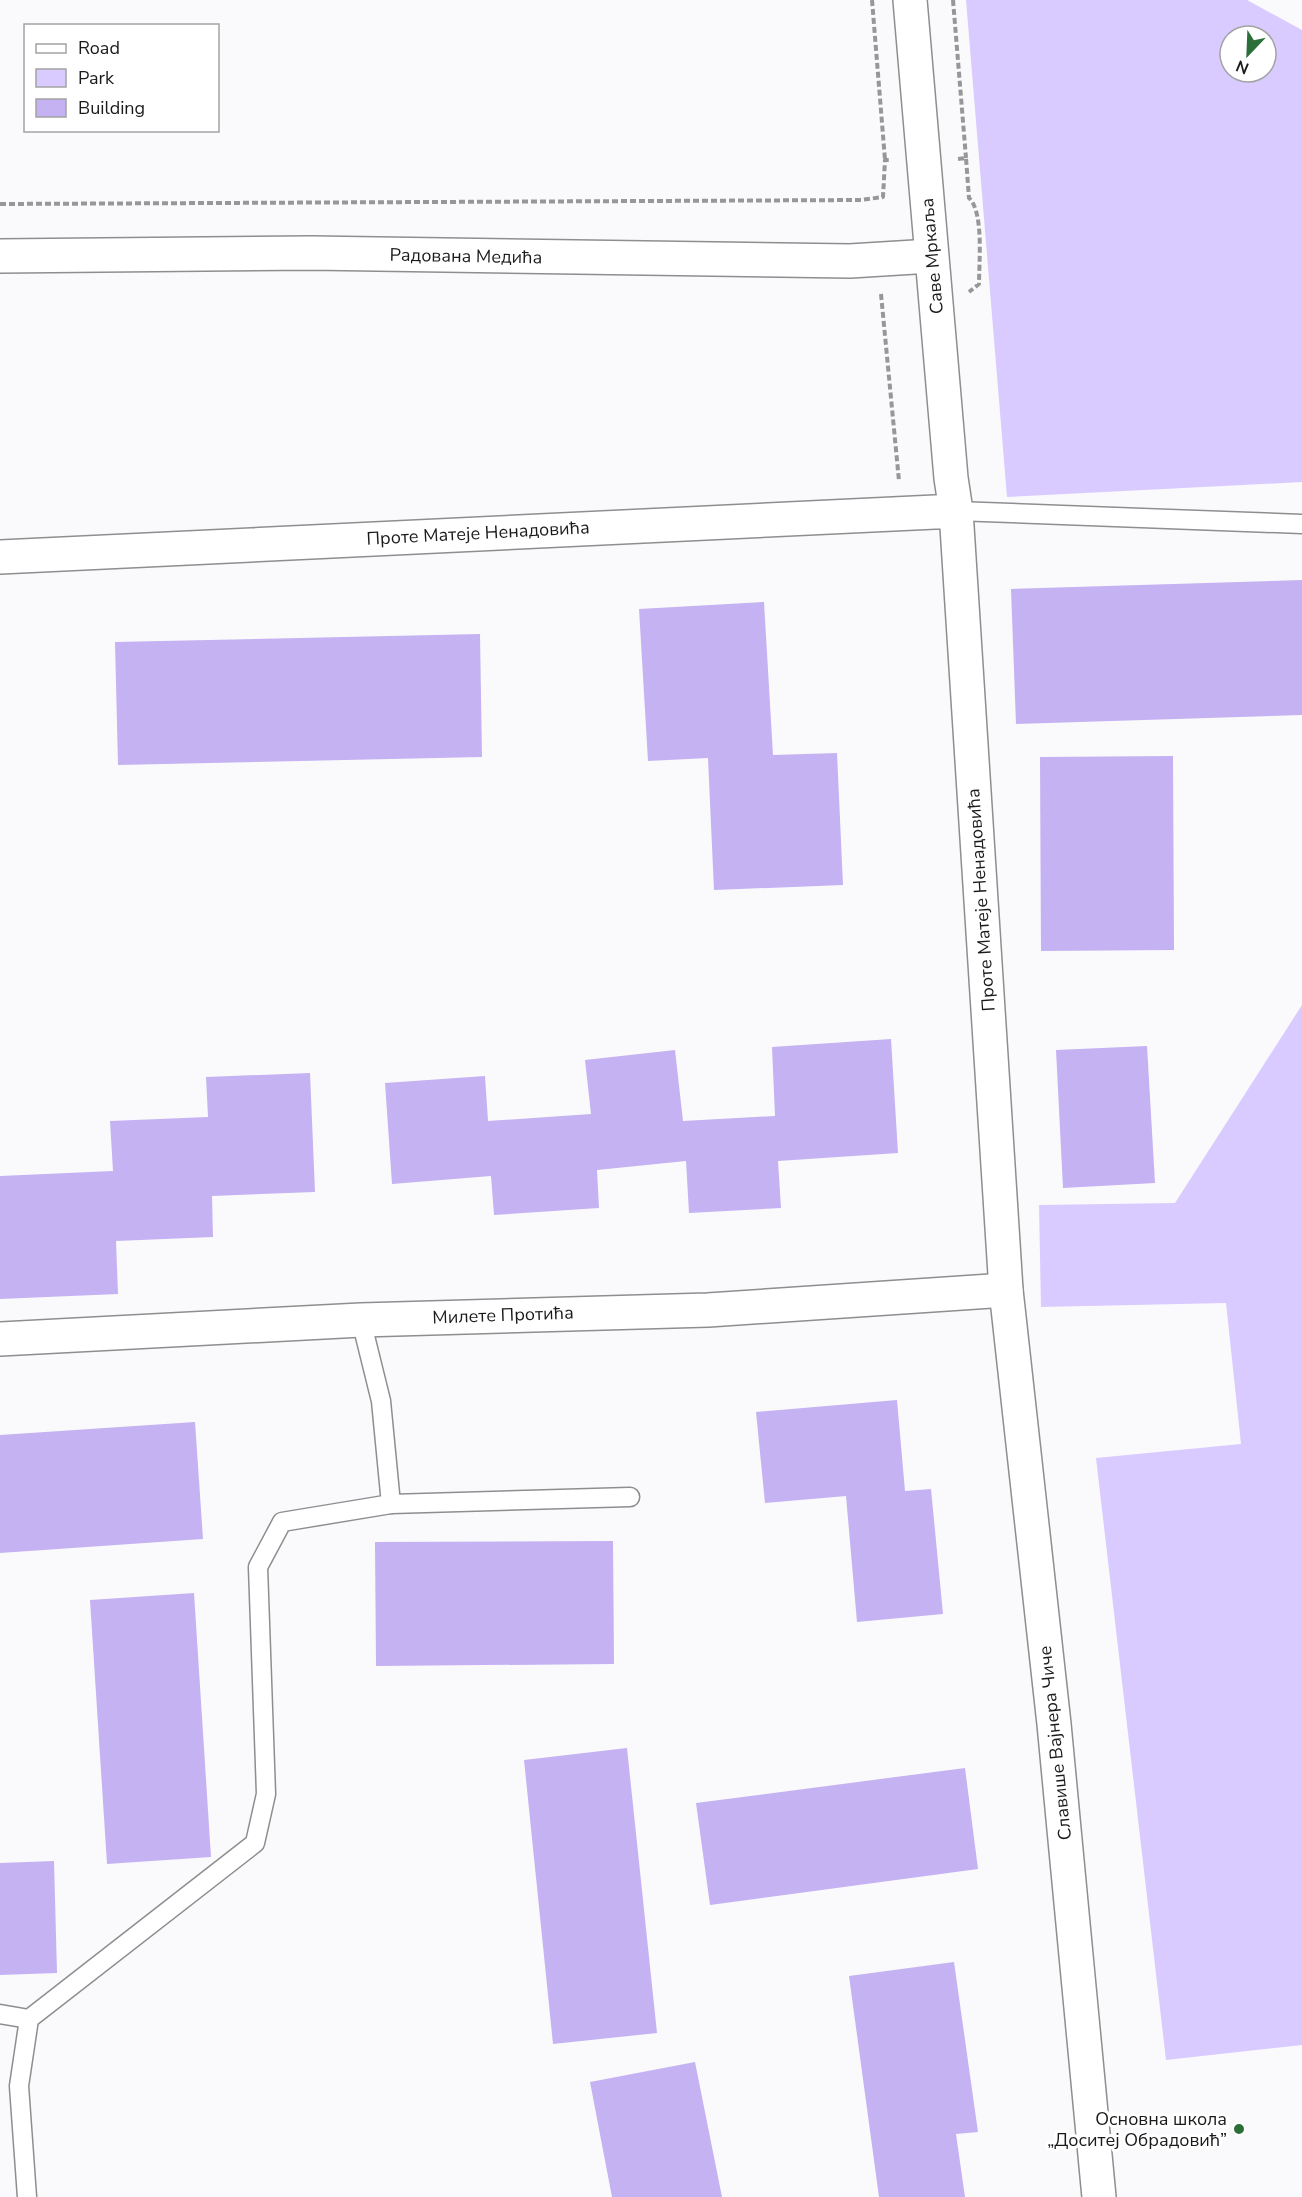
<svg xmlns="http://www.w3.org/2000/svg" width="1302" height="2197" font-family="'Nunito Sans',sans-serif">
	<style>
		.green { fill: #d9cbff; fill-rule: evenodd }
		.building { fill: #c4b2f2 }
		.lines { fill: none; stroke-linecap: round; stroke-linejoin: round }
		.lane-casing { stroke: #8e8d90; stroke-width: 21 }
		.street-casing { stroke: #8e8d90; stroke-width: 36 }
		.path { stroke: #979698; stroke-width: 4; stroke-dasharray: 6 3; stroke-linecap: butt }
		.lane { stroke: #fff; stroke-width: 18 }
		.street { stroke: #fff; stroke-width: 33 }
		.poi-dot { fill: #2b6e38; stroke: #fff; stroke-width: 2 }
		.labels { text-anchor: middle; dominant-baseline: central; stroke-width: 6; stroke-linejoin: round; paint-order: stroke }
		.street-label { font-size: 18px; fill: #1b1a1b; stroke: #fff }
		.poi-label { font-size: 18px; fill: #1b1a1b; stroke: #fff; text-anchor: end }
	</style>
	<rect width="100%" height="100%" fill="#fafafd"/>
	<g class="green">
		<path d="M966 0H1247L1302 30V482L1007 497ZM1230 36H1266V72H1230Z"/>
		<path d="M1302 1005V2045L1166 2060 1096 1458 1241 1444 1226 1303 1041 1307 1039 1205 1175 1203Z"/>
	</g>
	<g class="building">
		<path d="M1302 580V715L1016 724 1011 589Z"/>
		<path d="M764 602 773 755 837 753 843 885 714 890 708 758 648 761 639 609Z"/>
		<path d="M480 634 482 757 118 765 115 642Z"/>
		<path d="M1173 756 1174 950 1041 951 1040 757Z"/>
		<path d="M891 1039 898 1153 778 1161 781 1208 689 1213 686 1161 597 1170 599 1208 494 1215 491 1176 392 1184 385 1083 485 1076 488 1121 591 1114 585 1060 675 1050 683 1121 775 1116 772 1047Z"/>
		<path d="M1147 1046 1155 1183 1063 1188 1056 1050Z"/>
		<path d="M310 1073 315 1192 212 1196 213 1237 116 1241 118 1294 0 1299V1176L113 1171 110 1121 208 1117 206 1077Z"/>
		<path d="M897 1400 905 1491 931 1489 943 1614 857 1622 846 1496 765 1503 756 1412Z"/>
		<path d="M195 1422 203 1539 0 1553V1435Z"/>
		<path d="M613 1541 614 1664 376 1666 375 1542Z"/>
		<path d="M194 1593 211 1857 107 1864 90 1600Z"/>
		<path d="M627 1748 657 2033 553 2044 524 1760Z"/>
		<path d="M965 1768 978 1869 710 1905 696 1803Z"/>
		<path d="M54 1861 57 1973 0 1975V1863Z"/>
		<path d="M954 1962 978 2132 956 2134 965 2197H879L849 1976Z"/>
		<path d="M695 2062 722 2197H612L590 2082Z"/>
	</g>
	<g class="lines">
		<g class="lane-casing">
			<g id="lane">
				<path d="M956 511 1302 524"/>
				<path d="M361 1320 381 1401 391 1504"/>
				<path d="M0 2014 29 2019"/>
				<path d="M27 2197 19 2086 29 2019 255 1843 266 1794 258 1567 282 1522 391 1504 630 1497"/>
			</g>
		</g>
		<g class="street-casing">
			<g id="street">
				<path d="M910 0 951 478 956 511"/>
				<path d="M0 256 311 253 850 261 931 256"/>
				<path d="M0 557 956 511 1006 1290 1054 1724 1099 2197"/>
				<path d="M0 1339 361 1320 708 1310 1006 1290"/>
			</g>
		</g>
		<g class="path">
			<path d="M872 0 885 160"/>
			<path d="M953 0 966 158"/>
			<path d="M958 159 966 158 969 198C984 212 979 263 979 284L969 292"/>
			<path d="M0 204 861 200 883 197 885 160H891"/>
			<path d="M881 294 899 481"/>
		</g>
		<use href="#lane" class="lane"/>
		<use href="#street" class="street"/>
	</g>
	<circle class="poi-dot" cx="1239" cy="2129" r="6"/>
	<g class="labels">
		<g class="street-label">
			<text transform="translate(466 256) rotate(1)">Радована Медића</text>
			<text transform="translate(932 256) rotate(-95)">Саве Мркаља</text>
			<text transform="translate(478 533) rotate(-3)">Проте Матеје Ненадовића</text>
			<text transform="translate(981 900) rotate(-94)">Проте Матеје Ненадовића</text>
			<text transform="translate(503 1315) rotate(-2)">Милете Протића</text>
			<text transform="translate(1055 1743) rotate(-96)">Славише Вајнера Чиче</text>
		</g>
		<g class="poi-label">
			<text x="1227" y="2119">Основна школа<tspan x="1227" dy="21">„Доситеј Обрадовић”</tspan></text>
		</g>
	</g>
	<rect x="24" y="24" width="195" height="108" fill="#ffffff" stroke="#a4a3a4" stroke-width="1.5"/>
	<rect x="36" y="44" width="30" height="9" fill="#ffffff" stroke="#a4a3a4" stroke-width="1.5"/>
	<text x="78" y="54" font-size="18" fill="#1b1a1b">Road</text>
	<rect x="36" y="69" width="30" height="18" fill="#d9cbff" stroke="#a4a3a4" stroke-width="1.5"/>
	<text x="78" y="84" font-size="18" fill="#1b1a1b">Park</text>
	<rect x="36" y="99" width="30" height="18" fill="#c4b2f2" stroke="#a4a3a4" stroke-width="1.5"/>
	<text x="78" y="114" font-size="18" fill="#1b1a1b">Building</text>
	<g transform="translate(1248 54) rotate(203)"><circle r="28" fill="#ffffff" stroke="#a4a3a4" stroke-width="1.5"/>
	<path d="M0-4.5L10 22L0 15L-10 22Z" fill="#2b6e38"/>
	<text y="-9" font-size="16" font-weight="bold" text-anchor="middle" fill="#1b1a1b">N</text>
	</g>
</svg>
